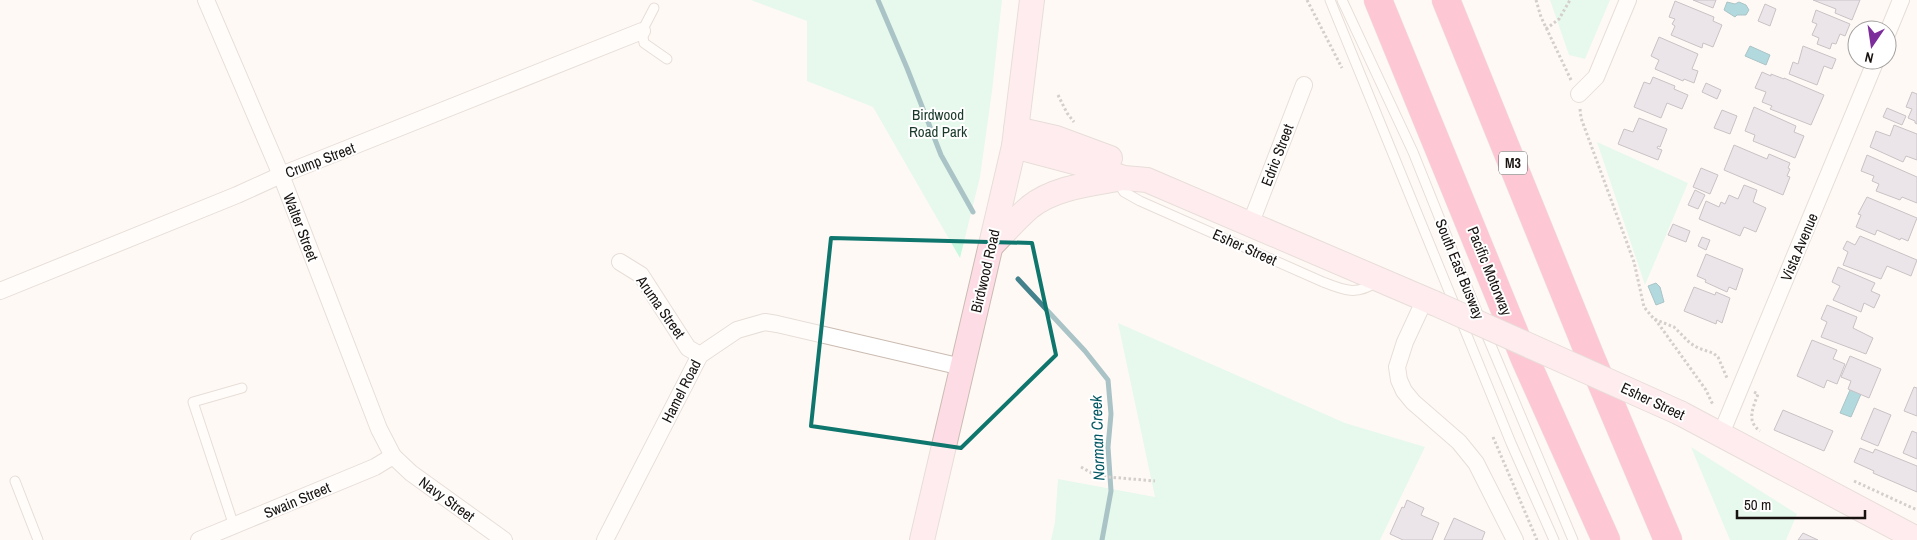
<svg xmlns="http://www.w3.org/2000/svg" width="1917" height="540" font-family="'Archivo Narrow',sans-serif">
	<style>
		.green { fill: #c8f8df }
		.water { fill: #56b1c1; stroke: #43828c }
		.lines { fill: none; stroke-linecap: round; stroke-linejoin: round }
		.stream { stroke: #43828c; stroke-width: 5 }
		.building { fill: #d3cad7; stroke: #877f8b }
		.lane-casing { stroke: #cabcb2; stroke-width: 11 }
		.street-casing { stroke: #cabcb2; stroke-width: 18 }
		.secondary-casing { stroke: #cabcb2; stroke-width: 26 }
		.highway-casing { stroke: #d5d5d4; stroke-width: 29 }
		.path { stroke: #a19b98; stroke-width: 3; stroke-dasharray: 2.5 2.5; stroke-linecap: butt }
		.lane { stroke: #fff; stroke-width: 9 }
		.street { stroke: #fff; stroke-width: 16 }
		.secondary { stroke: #fedce6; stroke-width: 24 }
		.highway { stroke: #fb8aaa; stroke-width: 28 }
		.secondary-bridge-casing { stroke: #cabcb2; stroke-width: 26; stroke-linecap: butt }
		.secondary-bridge { stroke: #fedce6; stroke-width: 24 }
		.marked { fill: none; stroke: #0f766e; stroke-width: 4; stroke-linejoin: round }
		.labels { text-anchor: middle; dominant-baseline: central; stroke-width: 4; stroke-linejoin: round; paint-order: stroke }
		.shield { fill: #fff; stroke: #5d5a58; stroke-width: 1 }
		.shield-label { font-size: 14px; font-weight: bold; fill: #181310 }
		.park-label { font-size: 15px; fill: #18392a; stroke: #fff }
		.street-label { font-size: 15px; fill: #181310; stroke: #fff }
		.water-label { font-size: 16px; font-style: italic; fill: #035762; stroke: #fff }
	</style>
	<rect width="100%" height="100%" fill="#fff9f5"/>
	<g class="green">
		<path d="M751 0H1002L992 91 980 177 960 258 873 107 807 81V21Z"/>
		<path d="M1550 0H1610L1585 59 1569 55Z"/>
		<path d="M1597 142 1688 183 1645 285Z"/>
		<path d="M1118 323 1345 423 1425 447 1380 540H1051L1055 522 1058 479 1155 497Z"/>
		<path d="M1691 447 1797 514 1786 540H1730Z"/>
	</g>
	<g class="water">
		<path d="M1727 2 1735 4 1739 2 1746 5 1749 10 1746 15H1737L1735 17 1724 10Z"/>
		<path d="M1750 46 1770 55 1766 65 1745 56Z"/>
		<path d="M1656 283 1660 287 1664 302 1656 305 1648 286Z"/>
		<path d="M1850 390 1861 394 1851 417 1840 413Z"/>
	</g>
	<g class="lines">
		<g class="stream">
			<path d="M878 0 907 68 941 155 973 212"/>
			<path d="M1018 279 1085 351 1108 380 1111 414 1108 447 1111 491 1102 540"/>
		</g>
	</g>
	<g class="building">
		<path d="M1693 0H1716L1713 8Z"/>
		<path d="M1813 0H1860L1852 20 1835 13 1836 9Z"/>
		<path d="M1675 1 1714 17 1713 21 1722 25 1713 47 1703 43 1702 48 1671 35 1675 26 1672 24 1675 19 1669 17Z"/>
		<path d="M1765 4 1776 9 1770 26 1758 21Z"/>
		<path d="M1816 10 1850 24 1845 36 1840 34 1836 44 1832 43 1830 49 1817 44 1819 38 1812 35 1817 24 1812 22Z"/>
		<path d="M1659 37 1698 54 1692 69 1698 71 1694 83 1684 79 1683 81 1655 69 1659 60 1651 56Z"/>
		<path d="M1803 46 1836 59 1832 69 1824 66 1817 85 1789 74 1793 62 1798 64Z"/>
		<path d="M1762 72 1771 76V74L1784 79V78L1824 95 1811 125 1770 109 1772 106 1762 102 1766 92 1755 88Z"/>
		<path d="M1653 77 1675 86 1674 89 1688 95 1682 109 1667 103 1661 118 1634 107 1644 82 1650 84Z"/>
		<path d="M1706 83 1721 90 1717 99 1702 92Z"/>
		<path d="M1912 92 1917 94V124L1915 123V121L1908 118 1912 109 1906 107Z"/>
		<path d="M1754 107 1796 126 1794 132 1804 136 1795 158 1753 141 1755 135 1745 131Z"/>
		<path d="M1887 108 1906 116 1902 125 1883 117Z"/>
		<path d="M1722 110 1737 116 1730 134 1714 128Z"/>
		<path d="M1639 118 1667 129 1660 147 1658 146 1657 148 1662 150 1658 160 1618 144 1624 129 1633 132Z"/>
		<path d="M1894 125 1917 134V160L1906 156 1903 162 1870 147 1876 131 1890 136Z"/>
		<path d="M1734 145 1767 159 1769 154 1790 163 1788 168 1790 169 1787 176 1790 177 1783 195 1724 170Z"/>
		<path d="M1867 155 1917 177V203L1902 197 1900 200 1876 191 1879 184 1872 181 1874 176 1861 171Z"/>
		<path d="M1701 168 1718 175 1710 194 1693 187Z"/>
		<path d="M1744 185 1757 190 1753 202 1766 208 1756 232 1744 227 1740 236 1699 219 1706 201 1719 207 1721 202 1725 204 1729 195 1738 199Z"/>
		<path d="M1695 190 1705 195 1698 209 1688 205Z"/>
		<path d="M1867 197 1917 218 1908 241 1901 238 1900 240 1877 230 1875 235 1856 227 1861 215 1858 214Z"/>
		<path d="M1673 224 1690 231 1686 242 1668 235Z"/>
		<path d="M1860 236 1917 260 1911 276 1887 266 1881 279 1843 265 1848 252 1843 249 1847 241 1855 245Z"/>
		<path d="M1702 237 1710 240 1706 250 1698 246Z"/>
		<path d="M1706 254 1743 269 1736 290 1729 287 1727 292 1705 282 1706 280 1697 276Z"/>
		<path d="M1838 267 1875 283 1871 291 1880 295 1874 308 1864 303 1861 312 1833 300 1840 286 1832 282Z"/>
		<path d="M1694 287 1715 295 1716 292 1730 298 1722 323 1717 320 1716 324 1684 311Z"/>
		<path d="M1827 305 1857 317 1853 328 1873 338 1866 354 1821 337 1827 322 1821 319Z"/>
		<path d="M1812 340 1837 350 1833 359 1845 364 1837 384 1827 380 1824 388 1797 376Z"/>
		<path d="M1850 356 1881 369 1869 398 1848 389 1851 381 1841 377Z"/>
		<path d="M1914 387 1917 388V416L1904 411Z"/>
		<path d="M1874 408 1891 415 1878 446 1861 439Z"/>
		<path d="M1783 410 1833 431 1824 451 1774 430Z"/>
		<path d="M1912 431 1917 433V459L1903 453Z"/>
		<path d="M1860 448 1873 453 1875 449 1917 466V492L1873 473 1874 471 1854 462Z"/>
		<path d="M1407 500 1424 508 1421 515 1439 523 1432 540H1403L1390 534 1402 507 1404 508Z"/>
		<path d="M1454 518 1485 532 1482 540H1444Z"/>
		<path d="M1803 533 1818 540H1798Z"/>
	</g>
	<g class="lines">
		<g class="lane-casing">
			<g id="lane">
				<path d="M1330 0 1511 443 1554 540"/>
				<path d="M1342 0 1413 152 1480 319"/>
				<path d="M654 8 642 31 644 43 667 59"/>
				<path d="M1116 180 1124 192 1140 201 1323 282C1343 290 1357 296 1376 282"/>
				<path d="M1485 331 1573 540"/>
				<path d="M15 481 38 540"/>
				<path d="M234 526 193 402 242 388"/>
			</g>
		</g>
		<g class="street-casing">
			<g id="street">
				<path d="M206 0 281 175 379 429 393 456 411 473 504 540"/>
				<path d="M1887 34 1901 0"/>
				<path d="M1579 94 1596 77 1628 0"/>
				<path d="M1250 225 1304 85"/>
				<path d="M620 262 641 275 688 348 700 355"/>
				<path d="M0 291 237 195 281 175 642 31"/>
				<path d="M1425 299 1405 342 1397 367 1399 380 1404 391 1413 402 1459 442 1476 463 1515 540"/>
				<path d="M1721 434 1876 60"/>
				<path d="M199 540 375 467 393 456"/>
				<path d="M605 540 700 355 737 330 765 322 777 324 962 367"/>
			</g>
		</g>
		<g class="secondary-casing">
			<g id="secondary">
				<path d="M1016 129 1056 138 1110 158"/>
				<path d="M1014 146 1089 166 1124 178 1147 180 1434 303"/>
				<path d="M991 246C1004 233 1016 219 1030 207 1055 187 1092 184 1123 178"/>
				<path d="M1680 413 1917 539"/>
				<path d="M922 540 1014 146 1032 0"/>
			</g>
		</g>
		<g class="highway-casing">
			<g id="highway">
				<path d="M1378 0 1525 359 1606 540"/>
				<path d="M1446 0 1591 358 1668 540"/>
			</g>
		</g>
		<g class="path">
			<path d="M1307 0 1342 68"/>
			<path d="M1536 0 1541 17 1571 80"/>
			<path d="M1546 29 1559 19 1570 0"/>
			<path d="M1058 95 1067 113 1074 122"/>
			<path d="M1580 109 1581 118 1634 262 1644 307 1654 319 1674 327 1690 343 1698 348 1713 353 1718 357 1727 378"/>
			<path d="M1655 319 1706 390 1713 405"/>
			<path d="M1754 392 1758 394C1753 408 1746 421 1760 431"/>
			<path d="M1493 437 1537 540"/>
			<path d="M1081 467 1097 476 1155 481"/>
			<path d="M1854 481 1917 510"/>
		</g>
		<use href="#lane" class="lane"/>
		<use href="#street" class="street"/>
		<use href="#secondary" class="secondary"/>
		<use href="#highway" class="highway"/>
		<g class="secondary-bridge-casing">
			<path id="secondary-bridge" d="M1434 303 1680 413"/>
		</g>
		<use href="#secondary-bridge" class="secondary-bridge"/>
	</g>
	<path d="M0 0H1917V540H0ZM831 238 1032 243 1056 355 961 448 811 426Z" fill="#fff9f5" fill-opacity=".55" fill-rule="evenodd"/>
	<path class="marked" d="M831 238 1032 243 1056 355 961 448 811 426Z"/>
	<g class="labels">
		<rect class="shield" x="1499" y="151.5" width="28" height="23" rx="4"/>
		<g class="shield-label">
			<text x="1513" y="163">M3</text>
		</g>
		<g class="park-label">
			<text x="938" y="114">Birdwood<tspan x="938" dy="17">Road Park</tspan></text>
		</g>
		<g class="street-label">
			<text transform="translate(1277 155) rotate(-69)">Edric Street</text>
			<text transform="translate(320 160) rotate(-21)">Crump Street</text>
			<text transform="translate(301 227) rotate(69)">Walter Street</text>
			<text transform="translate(1245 247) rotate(24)">Esher Street</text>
			<text transform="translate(1799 247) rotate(-67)">Vista Avenue</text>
			<text transform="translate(1460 269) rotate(68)">South East Busway</text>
			<text transform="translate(985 271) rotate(-77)">Birdwood Road</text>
			<text transform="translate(1490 271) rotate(68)">Pacific Motorway</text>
			<text transform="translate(661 307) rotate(55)">Aruma Street</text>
			<text transform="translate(681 391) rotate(-63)">Hamel Road</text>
			<text transform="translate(1653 401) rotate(25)">Esher Street</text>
			<text transform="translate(447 499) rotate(36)">Navy Street</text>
			<text transform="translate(297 500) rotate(-23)">Swain Street</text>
		</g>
		<g class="water-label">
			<text transform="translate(1097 438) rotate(-92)">Norman Creek</text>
		</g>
	</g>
	<g transform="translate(1872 45) rotate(193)"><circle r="24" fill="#ffffff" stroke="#a3a19f"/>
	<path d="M0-4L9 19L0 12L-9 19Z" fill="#7d2c9c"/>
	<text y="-8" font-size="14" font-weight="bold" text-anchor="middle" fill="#181310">N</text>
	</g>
	<path d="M1737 510v8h128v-8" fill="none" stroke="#181310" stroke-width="2.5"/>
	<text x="1744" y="510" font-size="15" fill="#181310" stroke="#ffffff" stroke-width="4" paint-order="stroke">50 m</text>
</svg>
